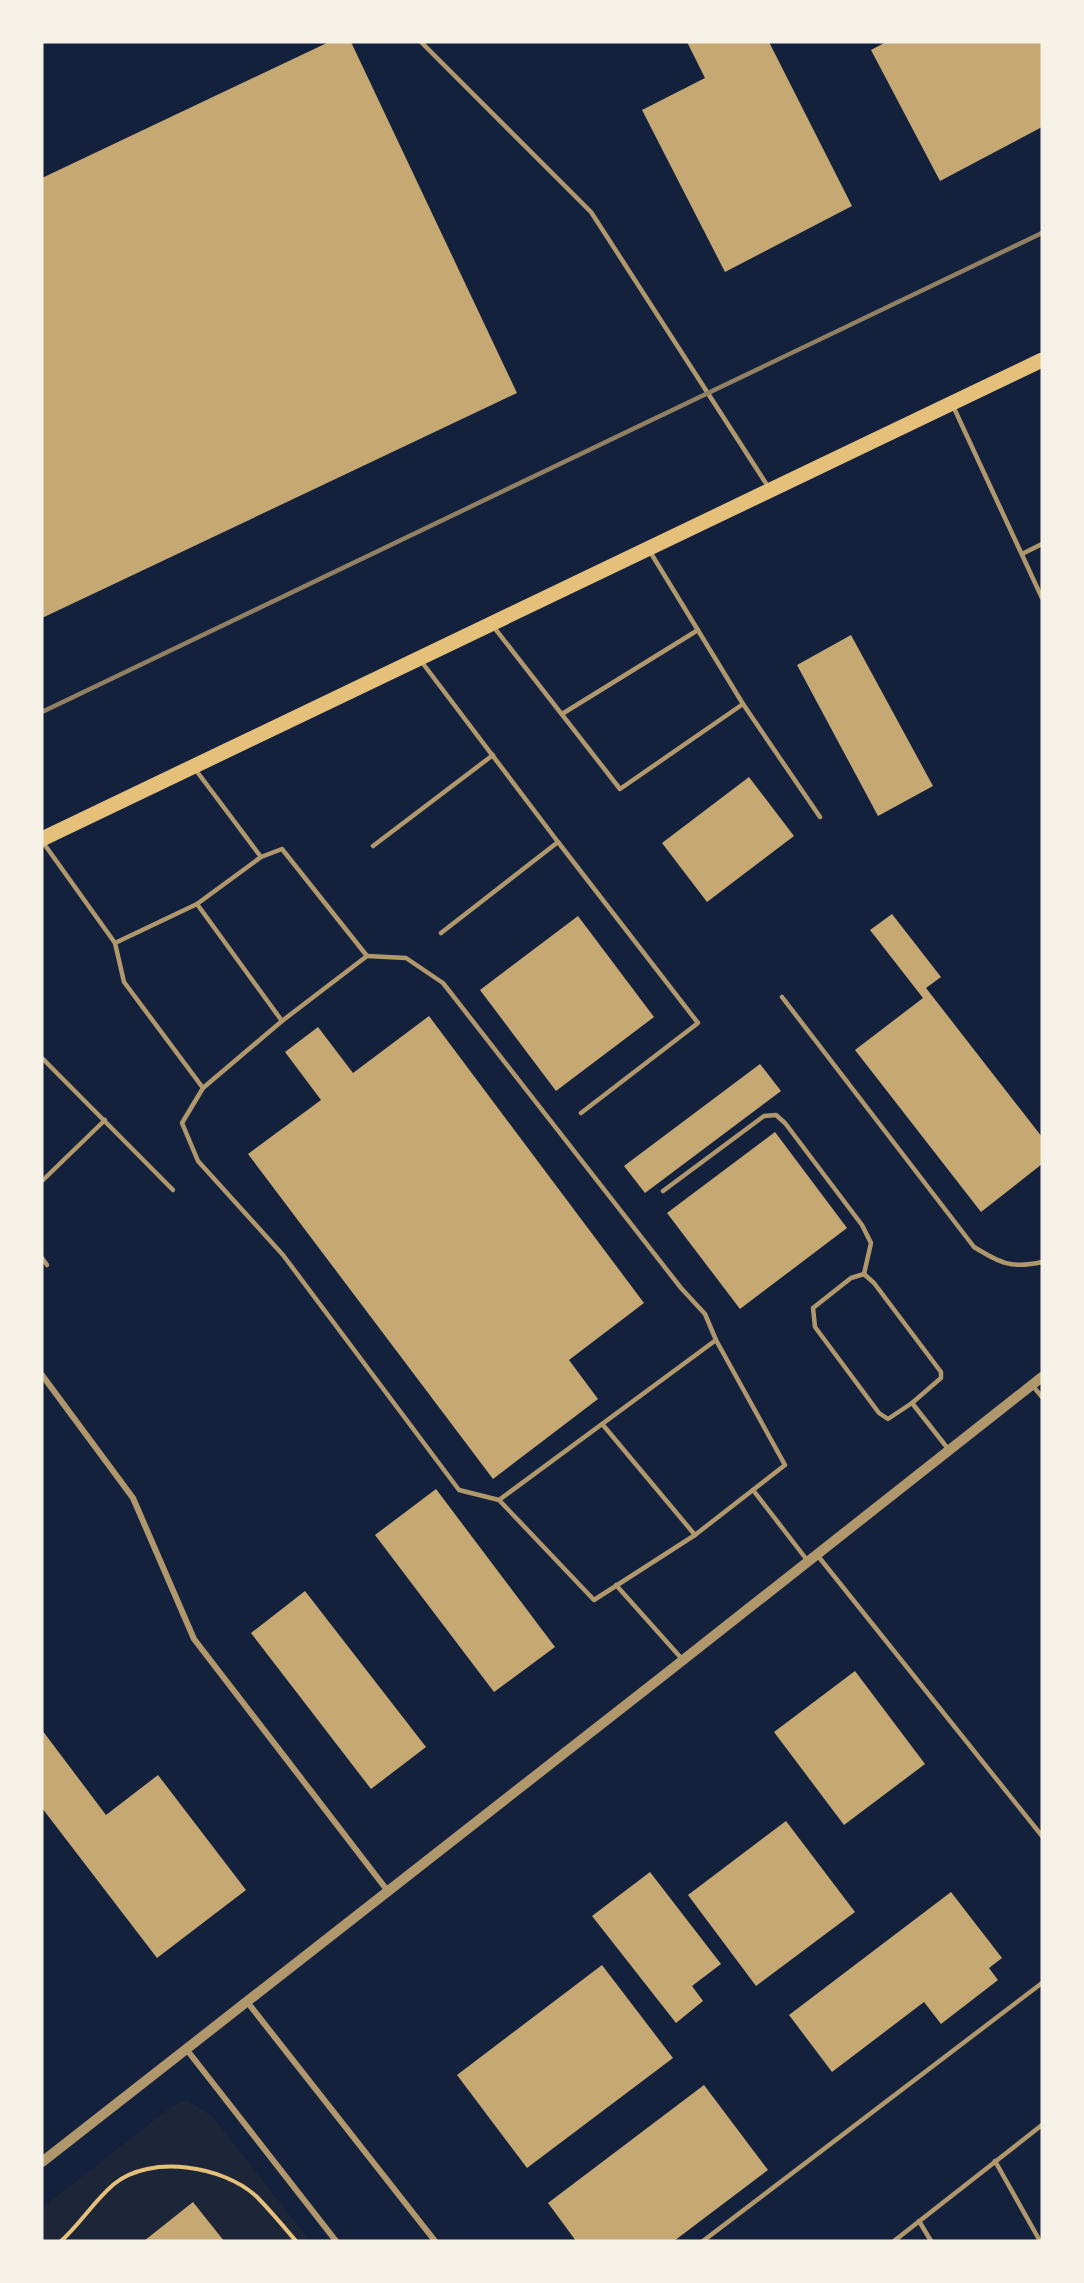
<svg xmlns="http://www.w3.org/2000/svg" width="1084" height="2283" font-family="'Zilla Slab',serif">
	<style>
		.green { fill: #1d2539 }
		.building { fill: #c6a872 }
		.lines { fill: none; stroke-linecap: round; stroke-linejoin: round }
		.path { stroke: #e5c07b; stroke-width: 4 }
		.service { stroke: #b1986c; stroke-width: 4.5 }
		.minor { stroke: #b1986c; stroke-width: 6 }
		.tertiary { stroke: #b1986c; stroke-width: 10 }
		.primary { stroke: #e5c07b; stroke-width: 15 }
		.rail { stroke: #918062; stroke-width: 4.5 }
	</style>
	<rect width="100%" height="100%" fill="#14213d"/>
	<path class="green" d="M187 2100 213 2117 310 2241H42V2208L171 2107Z"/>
	<g class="building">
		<path d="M329 42H351L517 393 42 618V178Z"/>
		<path d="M687 42H769L852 206 725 272 642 110 705 78Z"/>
		<path d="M886 42H1042V127L940 181 871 50Z"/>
		<path d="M851 635 933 786 878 816 797 665Z"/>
		<path d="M749 777 794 836 707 902 662 843Z"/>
		<path d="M892 914 941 977 926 988 1042 1137V1164L981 1212 855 1050 923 998 870 930Z"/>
		<path d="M578 916 654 1017 556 1091 480 990Z"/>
		<path d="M429 1016 644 1303 569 1360 598 1399 493 1479 248 1154 321 1100 285 1052 318 1027 353 1073Z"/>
		<path d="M760 1064 781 1091 645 1193 624 1166Z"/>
		<path d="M775 1132 847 1228 740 1309 667 1213Z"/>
		<path d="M436 1489 555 1647 494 1692 375 1535Z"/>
		<path d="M305 1591 426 1747 371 1789 251 1633Z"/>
		<path d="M855 1671 925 1764 844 1825 774 1732Z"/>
		<path d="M42 1730 106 1815 158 1775 246 1890 157 1958 42 1808Z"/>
		<path d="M786 1821 855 1912 756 1986 688 1895Z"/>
		<path d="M650 1872 721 1964 692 1986 703 2001 676 2023 592 1916Z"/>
		<path d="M951 1892 1002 1958 989 1968 998 1980 941 2024 924 2002 832 2072 789 2015Z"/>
		<path d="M602 1965 673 2058 527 2168 457 2075Z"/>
		<path d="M704 2085 768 2170 674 2241H576L548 2203Z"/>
		<path d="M193 2202 224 2241H144Z"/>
	</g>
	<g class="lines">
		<path class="path" d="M61 2241C80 2224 94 2201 114 2184 151 2154 223 2166 256 2196 270 2210 283 2226 296 2241"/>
		<g class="service">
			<path d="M421 42 591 212 769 488"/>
			<path d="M953 406 1042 598"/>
			<path d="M1022 554 1042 544"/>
			<path d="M493 626 620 789 743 704 649 550"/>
			<path d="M421 661 558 842 441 933"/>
			<path d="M743 704 820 817"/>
			<path d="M562 714 698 630"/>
			<path d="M42 841 115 943 197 904 261 857 195 769"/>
			<path d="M558 842 698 1023 581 1113"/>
			<path d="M373 846 493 755"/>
			<path d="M197 904 282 1021"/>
			<path d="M115 943 124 982 203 1088 282 1021 367 956 282 849 261 857"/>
			<path d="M367 956 406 958 443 983 681 1288 705 1314 716 1340"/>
			<path d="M782 997 974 1247C1000 1263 1011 1269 1042 1262"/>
			<path d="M42 1058 173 1190"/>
			<path d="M203 1088 182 1123 198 1161 283 1255 459 1490 499 1500 594 1600 695 1535 785 1465 716 1340 499 1500"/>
			<path d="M42 1181 105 1120"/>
			<path d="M663 1191 764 1116 776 1115 785 1123 862 1225 871 1243 864 1274 851 1278 813 1308 815 1327 879 1413 888 1419 912 1403 949 1450"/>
			<path d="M42 1258 47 1265"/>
			<path d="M864 1274 874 1283 941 1372V1378L912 1403"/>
			<path d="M1032 1385 1042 1397"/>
			<path d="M603 1425 695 1535"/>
			<path d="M753 1490 807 1560"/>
			<path d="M818 1556 1042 1836"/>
			<path d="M616 1585 682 1659"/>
			<path d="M995 2161 1040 2241"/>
			<path d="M919 2221 931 2241"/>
			<path d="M703 2241 1042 1983"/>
			<path d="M894 2241 1042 2125"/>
		</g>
		<g class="minor">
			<path d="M42 1375 133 1498 194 1639 387 1890"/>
			<path d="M248 2003 435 2241"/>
			<path d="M187 2050 336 2241"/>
		</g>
		<path class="tertiary" d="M42 2162C377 1903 709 1639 1042 1377"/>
		<path class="primary" d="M42 839 1042 360"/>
		<path class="rail" d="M42 712 1042 233"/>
	</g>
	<rect width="1084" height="2283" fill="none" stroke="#f6f1e7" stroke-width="87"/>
</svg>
